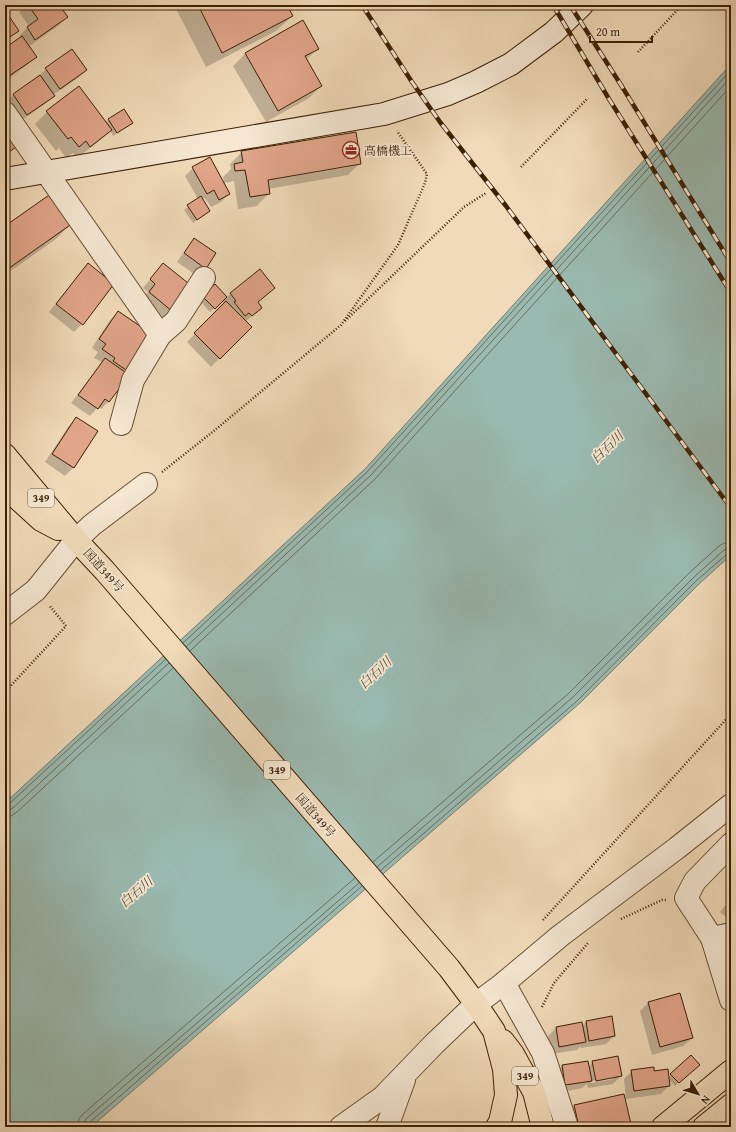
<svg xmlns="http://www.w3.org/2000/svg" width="736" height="1132" font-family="'Gentium Book Plus','Noto Serif JP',serif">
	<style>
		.water { fill: #9abab1; stroke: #757c6c }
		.shadow { fill: #0003; fill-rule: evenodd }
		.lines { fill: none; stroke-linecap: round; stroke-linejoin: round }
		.shore { stroke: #6c6c5b; stroke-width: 1 }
		.building { fill: #e1a58a; stroke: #3d1f05 }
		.street-casing { stroke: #6a4e32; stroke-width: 24 }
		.secondary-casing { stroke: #3d1f05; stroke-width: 24 }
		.highway-casing { stroke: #3d1f05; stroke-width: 24 }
		.path { stroke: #3d1f05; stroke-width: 2.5; stroke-dasharray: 1 2; stroke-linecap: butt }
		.street { stroke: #f5e7d2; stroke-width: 22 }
		.secondary { stroke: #f5e7d2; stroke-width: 22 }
		.highway { stroke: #f0dab9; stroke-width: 22 }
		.rail-casing { stroke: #3d1f05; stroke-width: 4.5 }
		.rail { stroke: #f5e7d2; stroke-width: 3; stroke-dasharray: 9; stroke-linecap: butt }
		.labels { text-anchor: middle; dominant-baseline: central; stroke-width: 3.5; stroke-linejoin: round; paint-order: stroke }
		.shield { fill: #f5e7d2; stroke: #745b42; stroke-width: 1 }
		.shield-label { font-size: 11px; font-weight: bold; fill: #3d1f05 }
		.poi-label { font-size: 12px; fill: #3d1f05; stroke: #f5e7d2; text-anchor: start }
		.street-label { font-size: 12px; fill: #3d1f05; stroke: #f5e7d2 }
		.water-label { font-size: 13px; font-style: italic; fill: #594e39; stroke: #f5e7d2 }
	</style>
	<rect width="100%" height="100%" fill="#f0dab9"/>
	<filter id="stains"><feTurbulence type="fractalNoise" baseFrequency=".005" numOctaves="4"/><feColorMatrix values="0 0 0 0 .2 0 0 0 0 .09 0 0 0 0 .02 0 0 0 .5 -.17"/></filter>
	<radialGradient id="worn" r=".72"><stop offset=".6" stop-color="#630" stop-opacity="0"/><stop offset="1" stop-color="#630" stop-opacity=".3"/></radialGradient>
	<path class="water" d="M731 64V555L699 584 580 703 91 1127H5V803L365 469Z"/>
	<g class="shadow">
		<path d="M26 5H58L67 17 59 25 28 47 35 57 27 65 5 81V50L21 38 19 36 29 26 19 12Z"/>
		<path d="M174 5H286L292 16 276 31 206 67Z"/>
		<path d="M5 15 18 31 5 42Z"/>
		<path d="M302 21 318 48 306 60 321 86 309 98 266 122 233 66 245 54Z"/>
		<path d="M46 69 86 70 78 78 53 95 45 104 19 122 5 103 13 95 38 77Z"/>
		<path d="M47 112 105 123 109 119 132 123 113 136 110 130 98 142 77 158 73 153 66 158 59 148 56 151 35 124Z"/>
		<path d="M242 152 360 163 348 175 268 189 269 193 257 206 238 209 234 181 224 183 223 177 231 169 230 164ZM348 165V167L263 181V179Z"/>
		<path d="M193 168 229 194 221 202 211 207 205 198 202 200 209 211 193 223 184 210 198 199 185 176Z"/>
		<path d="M72 223 56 239 5 275V227Z"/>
		<path d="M195 240 215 253 197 276 177 262 187 248Z"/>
		<path d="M163 264 191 287 165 319 141 301 148 292 143 288Z"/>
		<path d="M88 265 82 324 74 332 49 312 80 273Z"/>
		<path d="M215 285 226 298 231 293 274 288 257 303 261 308 245 322 250 327 211 367 187 342 225 304 222 301 210 312 199 300Z"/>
		<path d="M118 312 128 365 123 372 109 401 101 409 98 407 90 416 71 403 102 362 94 358 98 352 92 348 110 320Z"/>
		<path d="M76 419 73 468 65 476 45 462 68 427Z"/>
		<path d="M731 898V921L720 912Z"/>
		<path d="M680 994 692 1038 683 1046 652 1055 640 1011 648 1003Z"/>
		<path d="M586 1022 614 1036 606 1044 581 1048V1046L577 1050 552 1054 548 1036 556 1028 582 1026Z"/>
		<path d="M691 1056 695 1068 675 1086 668 1079 669 1086 661 1094 626 1099 624 1079 632 1071 653 1072 668 1078Z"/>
		<path d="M593 1062 621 1076 613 1084 588 1088 587 1084 582 1088 557 1093 554 1074 562 1066 588 1067ZM613 1077V1079L591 1083V1081Z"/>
		<path d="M575 1106 630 1123 626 1127H569L566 1114Z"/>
	</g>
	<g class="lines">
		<g class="shore">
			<path d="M183 643 367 472 731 70"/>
			<path d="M186 647 371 475 731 77"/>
			<path d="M190 651 375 479 731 86"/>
			<path d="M5 806 9 804 166 659"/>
			<path d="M5 811 13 808 169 663"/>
			<path d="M5 817 11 816 17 812 173 668"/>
			<path d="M373 862 569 693 688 574 719 546 724 543 731 542"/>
			<path d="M377 867 573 697 693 578 724 550 731 548"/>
			<path d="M380 871 577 701 696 581 727 554 731 553"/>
			<path d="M77 1127 79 1119 83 1114 355 878"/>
			<path d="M83 1127 84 1122 87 1118 359 883"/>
			<path d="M88 1127 90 1122 362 886"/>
		</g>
	</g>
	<g class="building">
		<path d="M28 5H59L68 17 35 40 27 27 38 19Z"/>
		<path d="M198 5H287L293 16 222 53Z"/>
		<path d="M7 13 19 31 5 40V14Z"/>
		<path d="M303 20 319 49 305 56 322 86 278 111 245 53Z"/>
		<path d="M22 36 37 57 9 76 5 70V48Z"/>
		<path d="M72 49 87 70 60 89 45 68Z"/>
		<path d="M40 75 55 96 27 115 13 94Z"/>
		<path d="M79 86 112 130 90 147 86 141 79 147 71 137 68 139 46 111Z"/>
		<path d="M124 109 133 123 117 133 108 119Z"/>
		<path d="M5 131 16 147 5 155Z"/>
		<path d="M356 132 361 164 268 180 270 194 250 197 245 170 235 171 234 164 243 162 241 151Z"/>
		<path d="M210 157 230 194 219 200 214 190 207 194 192 167Z"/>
		<path d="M52 193 73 223 5 271V226Z"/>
		<path d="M201 196 210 211 197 220 187 205Z"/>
		<path d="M194 238 216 253 206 269 184 253Z"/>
		<path d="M88 263 114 284 83 325 56 304Z"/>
		<path d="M163 263 193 287 173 312 149 292 155 284 150 279Z"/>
		<path d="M260 269 275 288 258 302 262 308 252 316 249 313 245 316 234 302 236 301 230 293Z"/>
		<path d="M215 284 227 297 215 309 202 296Z"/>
		<path d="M226 301 252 327 220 359 194 333Z"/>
		<path d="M118 311 153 335 126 370 113 361 115 358 102 349 106 344 99 339Z"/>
		<path d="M105 358 125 372 122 377 126 380 109 402 105 399 98 409 78 395Z"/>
		<path d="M76 417 98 431 74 468 52 454Z"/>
		<path d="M680 993 693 1038 660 1047 648 1002Z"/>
		<path d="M612 1016 615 1036 589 1041 586 1021Z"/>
		<path d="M582 1022 586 1042 559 1047 556 1027Z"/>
		<path d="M691 1055 700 1065 679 1083 670 1074Z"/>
		<path d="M618 1056 622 1076 596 1081 592 1061Z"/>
		<path d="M588 1061 592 1081 565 1085 562 1065Z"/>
		<path d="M654 1067V1071L668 1069 670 1086 634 1091 631 1070Z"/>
		<path d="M624 1094 631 1124 616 1127H579L574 1105Z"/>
	</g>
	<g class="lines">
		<g class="street-casing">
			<g id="street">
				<path d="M5 113 160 335 133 380 121 424"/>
				<path d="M160 335 176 321 204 278"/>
				<path d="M5 614 36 590 76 540 92 525 146 484"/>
				<path d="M731 844 695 881 686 898 712 938 731 1000"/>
				<path d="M712 938 731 934"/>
				<path d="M504 983 543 1053 567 1127"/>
				<path d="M341 1127 383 1097 434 1044 476 1004 504 983 560 936 677 848 731 805"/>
				<path d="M387 1127 404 1080"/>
			</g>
		</g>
		<g class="secondary-casing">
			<path id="secondary" d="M5 179 384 114 448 94 476 82 511 64 554 32 582 5"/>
		</g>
		<g class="highway-casing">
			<g id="highway">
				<path d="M5 455 76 540 105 571 449 968 476 1004 494 1031 504 1069 506 1095 500 1122 497 1127"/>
				<path d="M5 487 41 520 58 529"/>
				<path d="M503 1041 513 1054 534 1092 543 1127"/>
				<path d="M663 1127 731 1071"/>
				<path d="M704 1127 731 1105"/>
			</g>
		</g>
		<g class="path">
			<path d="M638 52 682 5"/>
			<path d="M521 167 588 98"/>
			<path d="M345 321 464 207 486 193"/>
			<path d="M162 472 215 430 341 325 398 245 425 183 427 174 397 131"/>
			<path d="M5 692 66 626 49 605"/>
			<path d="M621 919 662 900H666"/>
			<path d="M543 920 731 714"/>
			<path d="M542 1007 554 983 588 943"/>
		</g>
		<use href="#street" class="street"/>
		<use href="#secondary" class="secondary"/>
		<use href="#highway" class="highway"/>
		<g class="rail-casing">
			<g id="rail">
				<path d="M362 5 412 82 440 122 506 206 731 508"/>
				<path d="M553 5 609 99 731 293"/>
				<path d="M570 5 621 85 731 263"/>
			</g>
		</g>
		<use href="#rail" class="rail"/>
	</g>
	<defs>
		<g id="office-ring" transform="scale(0.9)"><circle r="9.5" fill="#f5e7d2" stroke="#8f2418" stroke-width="1.5"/><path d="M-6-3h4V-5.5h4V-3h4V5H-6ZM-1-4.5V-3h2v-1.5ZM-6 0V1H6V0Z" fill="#8f2418"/></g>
	</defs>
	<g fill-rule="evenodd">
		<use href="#office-ring" x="351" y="150"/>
	</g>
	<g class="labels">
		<g class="shield">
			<rect x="28" y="489" width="26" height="18" rx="3"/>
			<rect x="264" y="761" width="26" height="18" rx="3"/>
			<rect x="512" y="1067" width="26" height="18" rx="3"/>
		</g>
		<g class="shield-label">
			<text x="41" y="498">349</text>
			<text x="277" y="770">349</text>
			<text x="525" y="1076">349</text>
		</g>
		<g class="poi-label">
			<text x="364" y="150">高橋機工</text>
		</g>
		<g class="street-label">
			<text transform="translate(104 570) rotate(48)">国道349号</text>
			<text transform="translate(316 815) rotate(49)">国道349号</text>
		</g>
		<g class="water-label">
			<text transform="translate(607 447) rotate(-44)">白石川</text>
			<text transform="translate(375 673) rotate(-43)">白石川</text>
			<text transform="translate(136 892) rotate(-41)">白石川</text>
		</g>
	</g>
	<rect width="736" height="1132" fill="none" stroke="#f0dab9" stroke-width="20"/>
	<rect x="6" y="6" width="724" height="1120" fill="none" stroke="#3d1f05" stroke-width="2"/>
	<rect x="10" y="10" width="716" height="1112" fill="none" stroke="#3d1f05"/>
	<g transform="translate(698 1094) rotate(128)" stroke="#f5e7d2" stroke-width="3" paint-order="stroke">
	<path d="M0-3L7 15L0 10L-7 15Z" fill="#3d1f05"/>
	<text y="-6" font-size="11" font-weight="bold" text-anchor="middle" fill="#3d1f05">N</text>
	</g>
	<path d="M590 36v6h62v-6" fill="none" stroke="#3d1f05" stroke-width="2"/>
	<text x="596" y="36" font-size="12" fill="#3d1f05" stroke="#f5e7d2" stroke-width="3" paint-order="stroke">20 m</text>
	<rect width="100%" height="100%" filter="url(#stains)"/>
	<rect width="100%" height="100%" fill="url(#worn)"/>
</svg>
